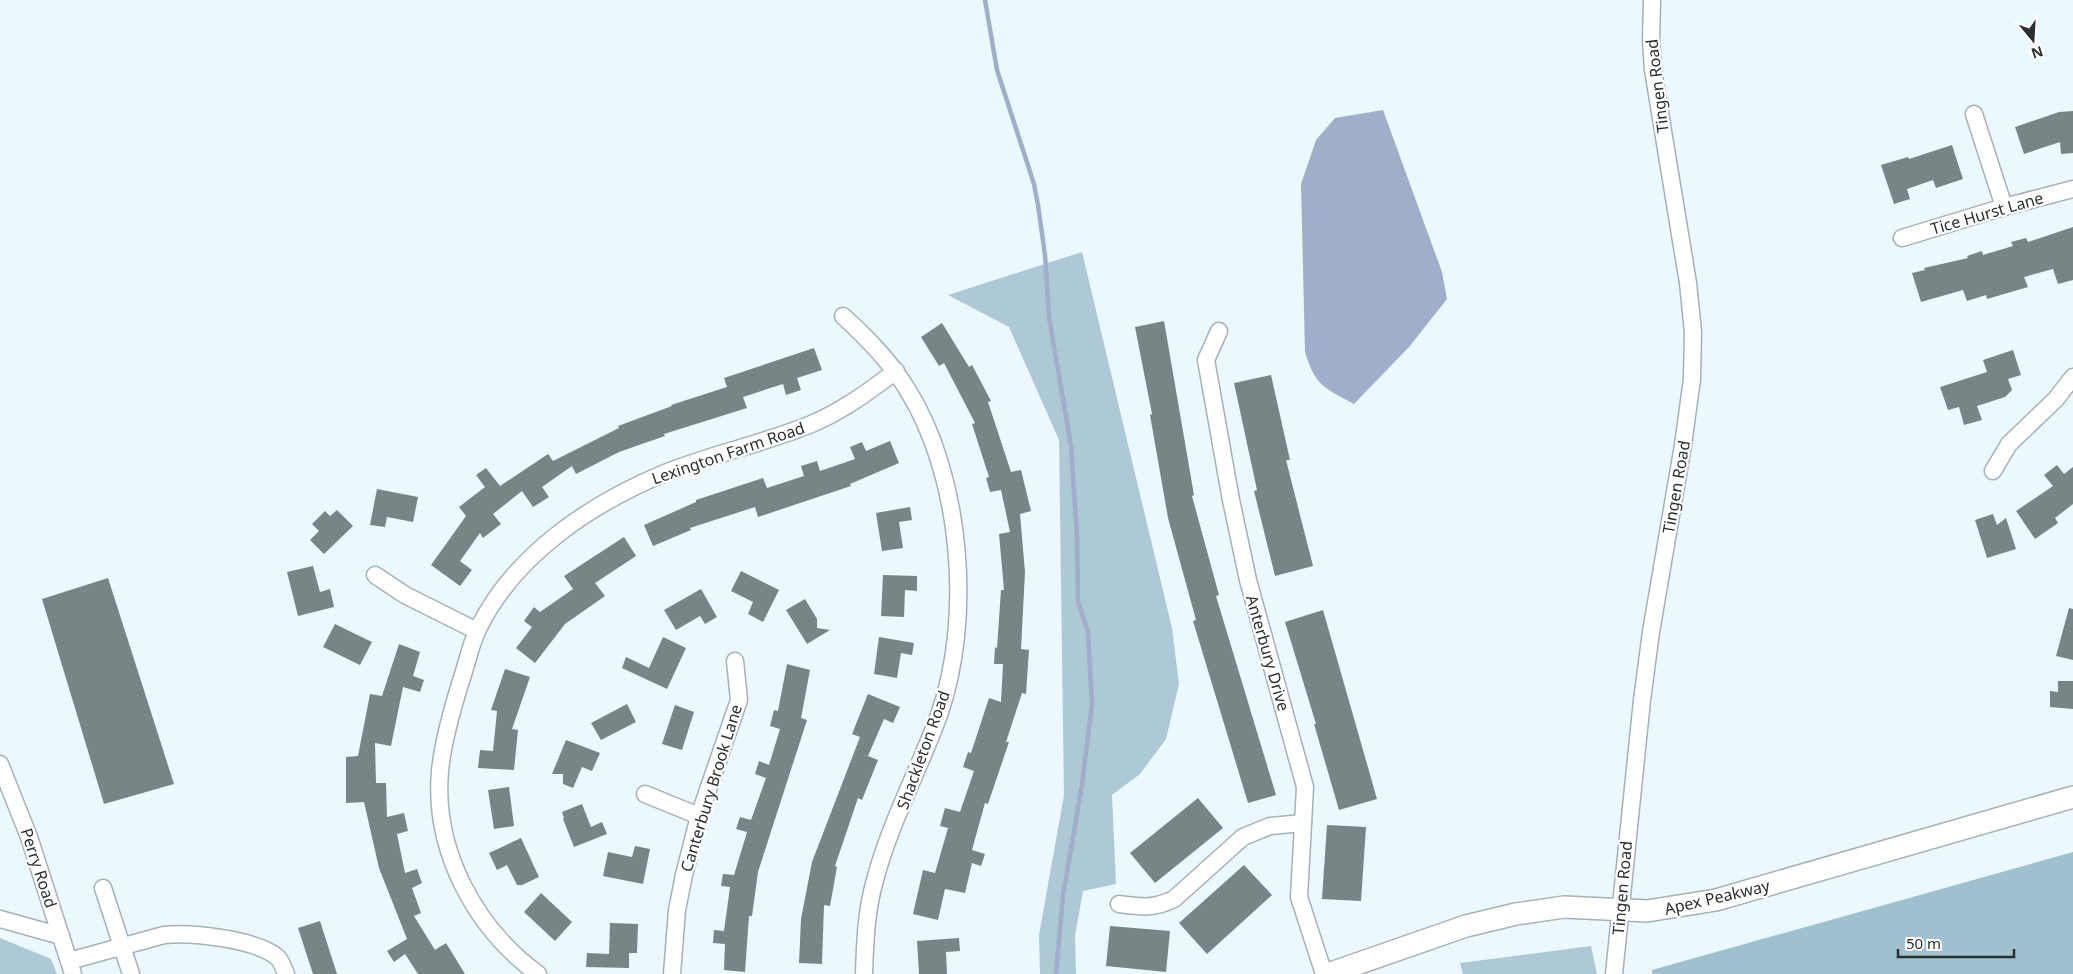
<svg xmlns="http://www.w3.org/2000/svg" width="2073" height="974" font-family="'Noto Sans',sans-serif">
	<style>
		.green { fill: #adc9d5 }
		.forest { fill: #9ec0cf }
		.water { fill: #a0aeca }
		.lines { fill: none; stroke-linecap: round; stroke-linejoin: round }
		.stream { stroke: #a0aeca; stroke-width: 4.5 }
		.building { fill: #788587 }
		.minor-casing { stroke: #a5b1b6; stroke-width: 19 }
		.major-casing { stroke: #a5b1b6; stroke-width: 24 }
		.minor { stroke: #fff; stroke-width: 16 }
		.major { stroke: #fff; stroke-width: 21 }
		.labels { text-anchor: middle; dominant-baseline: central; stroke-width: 4.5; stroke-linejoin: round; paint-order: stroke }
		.street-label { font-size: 16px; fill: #2a2f31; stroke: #fff }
	</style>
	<rect width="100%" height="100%" fill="#ebf8fd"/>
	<g class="green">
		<path d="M1082 252 1172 628 1179 684 1166 739 1140 774 1112 795 1116 884 1083 891 1075 936 1076 974H1040L1039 935 1064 795 1059 440 1009 327 948 295Z"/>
		<path d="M0 938 51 959 57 974H0Z"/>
		<path d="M1591 946 1597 974H1463L1460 963Z"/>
	</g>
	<path class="forest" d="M2073 852V974H1652V970Z"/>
	<path class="water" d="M1383 110 1442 272 1447 299 1409 347 1354 404C1325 388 1315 386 1305 352L1301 184 1316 140 1335 118Z"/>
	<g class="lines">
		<path class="stream" d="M985 0 997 70 1034 184 1038 205 1045 255 1049 317 1071 446 1077 537 1078 601 1088 632 1092 704 1082 785 1063 895 1056 974"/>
	</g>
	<g class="building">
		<path d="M2073 111V153L2061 154 2060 142 2024 154 2015 127 2059 112Z"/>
		<path d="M1952 145 1963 179 1936 188 1933 180 1907 189 1910 199 1894 204 1881 165 1908 157 1909 159Z"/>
		<path d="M2073 227V280L2058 284 2053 269 2024 277 2028 287 1987 299 1986 295 1967 301 1963 290 1921 302 1912 273 1925 270 1924 268 1968 258 1967 256 1982 251 1983 255 2013 246 2011 242 2026 238 2028 242Z"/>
		<path d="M1164 321 1194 495 1192 496 1219 595 1216 596 1276 795 1248 803 1193 621 1196 620 1168 518 1150 415 1152 414 1135 327Z"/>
		<path d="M942 323 969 367 972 365 991 401 988 402 1011 472 1021 470 1031 511 1020 514 1025 572 1021 649 1029 650 1026 694 1022 693 1006 742H1009L988 804 985 803 972 850 985 854 981 866 972 863 965 893 945 889 938 920 913 914 923 870 935 873 948 828 940 826 945 808 960 812 974 771 963 767 968 752 971 753 989 698 1001 702 1003 664H994L995 647 997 648 1001 590H1004L999 534 1010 532 1001 490 990 492 986 478 989 477 972 424 975 423 944 363 939 366 921 337Z"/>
		<path d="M814 348 822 370 797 378 801 390 786 395 783 384 743 397 747 408 664 434 665 436 619 452 576 474 572 466 542 487 549 497 533 507 522 491 493 514 501 524 483 538 480 533 460 561 472 570 460 586 431 565 466 516 459 507 485 487 476 475 486 468 500 486 548 454 553 461 619 428 618 426 672 406 671 405 727 387 724 378Z"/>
		<path d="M2013 350 2021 375 2008 379 2012 390 2005 397 1977 406 1982 420 1964 425 1959 407 1948 410 1940 387 1987 372 1983 360Z"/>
		<path d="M1271 375 1290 460H1286L1313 566 1275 576 1254 491 1257 490 1234 383Z"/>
		<path d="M890 441 899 463 850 484 851 486 758 517 755 507 690 528 691 530 653 546 644 525 696 502V500L763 478 767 488 804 476 801 466 817 461 820 471 855 459 850 447 862 442 866 451Z"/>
		<path d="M2057 465 2064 474 2073 467V504L2055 518 2058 523 2035 539 2016 511 2053 486 2044 475Z"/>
		<path d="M377 489 418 497 413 522 387 517 385 527 370 525Z"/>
		<path d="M910 507 912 520 899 522 903 548 882 551 876 513Z"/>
		<path d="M337 510 353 526 324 554 310 540 319 531 312 524 325 511 330 516Z"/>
		<path d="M1993 514 1997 525 2006 518 2016 549 1987 558 1975 520Z"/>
		<path d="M624 537 636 556 595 583 605 596 565 624 535 663 516 648 532 627 524 621 534 607 540 612 573 589 564 576Z"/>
		<path d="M313 566 320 592 330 589 334 607 298 616 287 572Z"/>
		<path d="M741 571 779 590 763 622 748 614 753 602 731 591Z"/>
		<path d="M883 575 917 576V591L905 590 904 617 881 616Z"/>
		<path d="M108 578 174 784 104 804 42 599Z"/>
		<path d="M701 589 717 617 705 624 700 616 676 630 664 610Z"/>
		<path d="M805 599 817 619V628L830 630 807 644 786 610Z"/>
		<path d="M2069 608 2073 609V660L2056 656Z"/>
		<path d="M1323 610 1377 799 1339 810 1314 724H1316L1285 622Z"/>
		<path d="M335 624 372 642 360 665 323 647Z"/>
		<path d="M663 637 686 648 667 689 622 668 626 657 649 668Z"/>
		<path d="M879 637 914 643 912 655 901 653 897 678 874 674Z"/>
		<path d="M399 644 420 652 413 676 424 680 420 692 403 687 391 746 375 743 376 783H386L387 817 404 813 408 831 397 834 405 873 417 869 422 883 412 888 421 913 414 916 435 950 446 943 465 974H418L405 954 394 962 387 951 407 939 379 868 364 802 346 803V757L358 756 370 694 382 696Z"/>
		<path d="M787 664 810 670 801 718 807 720 758 872 752 916H749L745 972 724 970 725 944 713 943 714 930 724 931 730 887 721 886 723 874 734 875 747 832 736 829 740 817 751 820 766 778 755 774 759 761 769 765 780 729 770 726 774 710 778 711Z"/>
		<path d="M505 669 530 677 512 729 518 730 514 770 478 768 480 750 493 751 497 711 491 710Z"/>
		<path d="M2058 681H2073V709L2050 707V691L2058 692Z"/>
		<path d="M868 694 900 707 893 723 884 719 868 756 878 760 862 800 858 798 835 866 837 867 830 906 824 905 822 964 799 963 801 919 812 862 860 737 852 734Z"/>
		<path d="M627 704 636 722 601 740 591 723Z"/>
		<path d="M675 705 694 712 682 750 662 744Z"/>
		<path d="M566 740 600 753 592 771 582 767 573 788 563 784V774H552Z"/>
		<path d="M509 787 514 826 494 829 488 790Z"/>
		<path d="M1198 798 1223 828 1155 883 1130 853Z"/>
		<path d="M582 804 591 827 602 822 607 834 574 847 563 819 564 818 562 812Z"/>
		<path d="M1327 825 1366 827 1361 901 1322 899Z"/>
		<path d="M521 838 539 877 522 885H517L507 865 497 870 489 853Z"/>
		<path d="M635 846 650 849 643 884 603 876 608 852 632 857Z"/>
		<path d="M1244 865 1272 895 1207 954 1179 923Z"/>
		<path d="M541 893 572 922 555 941 524 912Z"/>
		<path d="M320 921 337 974H313L298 928Z"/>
		<path d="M610 923 638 924 637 953H629V968L586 967 587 953 609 954Z"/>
		<path d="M1110 926 1170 931 1166 972 1106 966Z"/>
		<path d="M959 938 960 951 946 952 947 974H919L917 941Z"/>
	</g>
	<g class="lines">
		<g class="minor-casing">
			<g id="minor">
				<path d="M1974 114 2004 207"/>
				<path d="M1902 238 2004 207 2073 189"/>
				<path d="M843 316C867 338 890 361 907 389 962 476 973 619 939 715 919 770 890 823 875 880 866 911 865 943 864 974"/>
				<path d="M1219 331 1206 360 1231 500 1248 580 1305 787 1299 897 1324 974"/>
				<path d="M1993 471 2009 444 2056 399 2073 377"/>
				<path d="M375 575 405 595 477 631"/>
				<path d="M0 764 29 837 73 974"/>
				<path d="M645 794 699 816"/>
				<path d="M103 888 131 974"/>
				<path d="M1119 904C1142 907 1153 909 1174 899L1243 837 1270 826 1303 823"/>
				<path d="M0 919 61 936"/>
				<path d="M69 961 164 935C191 932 255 939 277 957 281 960 284 969 286 974"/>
				<path d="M538 974C475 928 433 850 440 771 443 741 451 713 460 684 466 667 470 646 478 629 514 555 590 504 665 473 712 454 762 444 809 425 841 412 868 392 896 371"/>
				<path d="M672 974 677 910 684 875 699 816 739 700 735 661"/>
				<path d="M1614 974 1642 700 1651 632 1683 445 1692 379 1693 332 1688 283 1653 70 1651 40 1652 0"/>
			</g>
		</g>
		<g class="major-casing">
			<path id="major" d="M1328 974 1466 926 1516 914 1564 907 1647 911 1716 900 2073 797"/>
		</g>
		<use href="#minor" class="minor"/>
		<use href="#major" class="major"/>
	</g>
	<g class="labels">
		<g class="street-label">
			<text transform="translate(1657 86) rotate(-97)">Tingen Road</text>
			<text transform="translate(1987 213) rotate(-16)">Tice Hurst Lane</text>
			<text transform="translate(728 453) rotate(-19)">Lexington Farm Road</text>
			<text transform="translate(1676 487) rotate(-80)">Tingen Road</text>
			<text transform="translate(1268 653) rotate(74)">Anterbury Drive</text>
			<text transform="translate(923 750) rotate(-70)">Shackleton Road</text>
			<text transform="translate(711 788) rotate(-73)">Canterbury Brook Lane</text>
			<text transform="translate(39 868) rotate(72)">Perry Road</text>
			<text transform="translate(1622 888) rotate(-85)">Tingen Road</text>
			<text transform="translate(1717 897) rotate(-13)">Apex Peakway</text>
		</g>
	</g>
	<g transform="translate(2033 40) rotate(162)" stroke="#ffffff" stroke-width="4" paint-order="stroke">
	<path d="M0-4L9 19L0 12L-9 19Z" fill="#2a2f31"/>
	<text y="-8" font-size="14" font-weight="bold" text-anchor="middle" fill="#2a2f31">N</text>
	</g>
	<path d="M1898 949v8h116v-8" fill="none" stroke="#2a2f31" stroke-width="2.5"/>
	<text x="1906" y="949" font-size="15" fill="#2a2f31" stroke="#ffffff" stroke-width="4" paint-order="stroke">50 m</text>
</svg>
